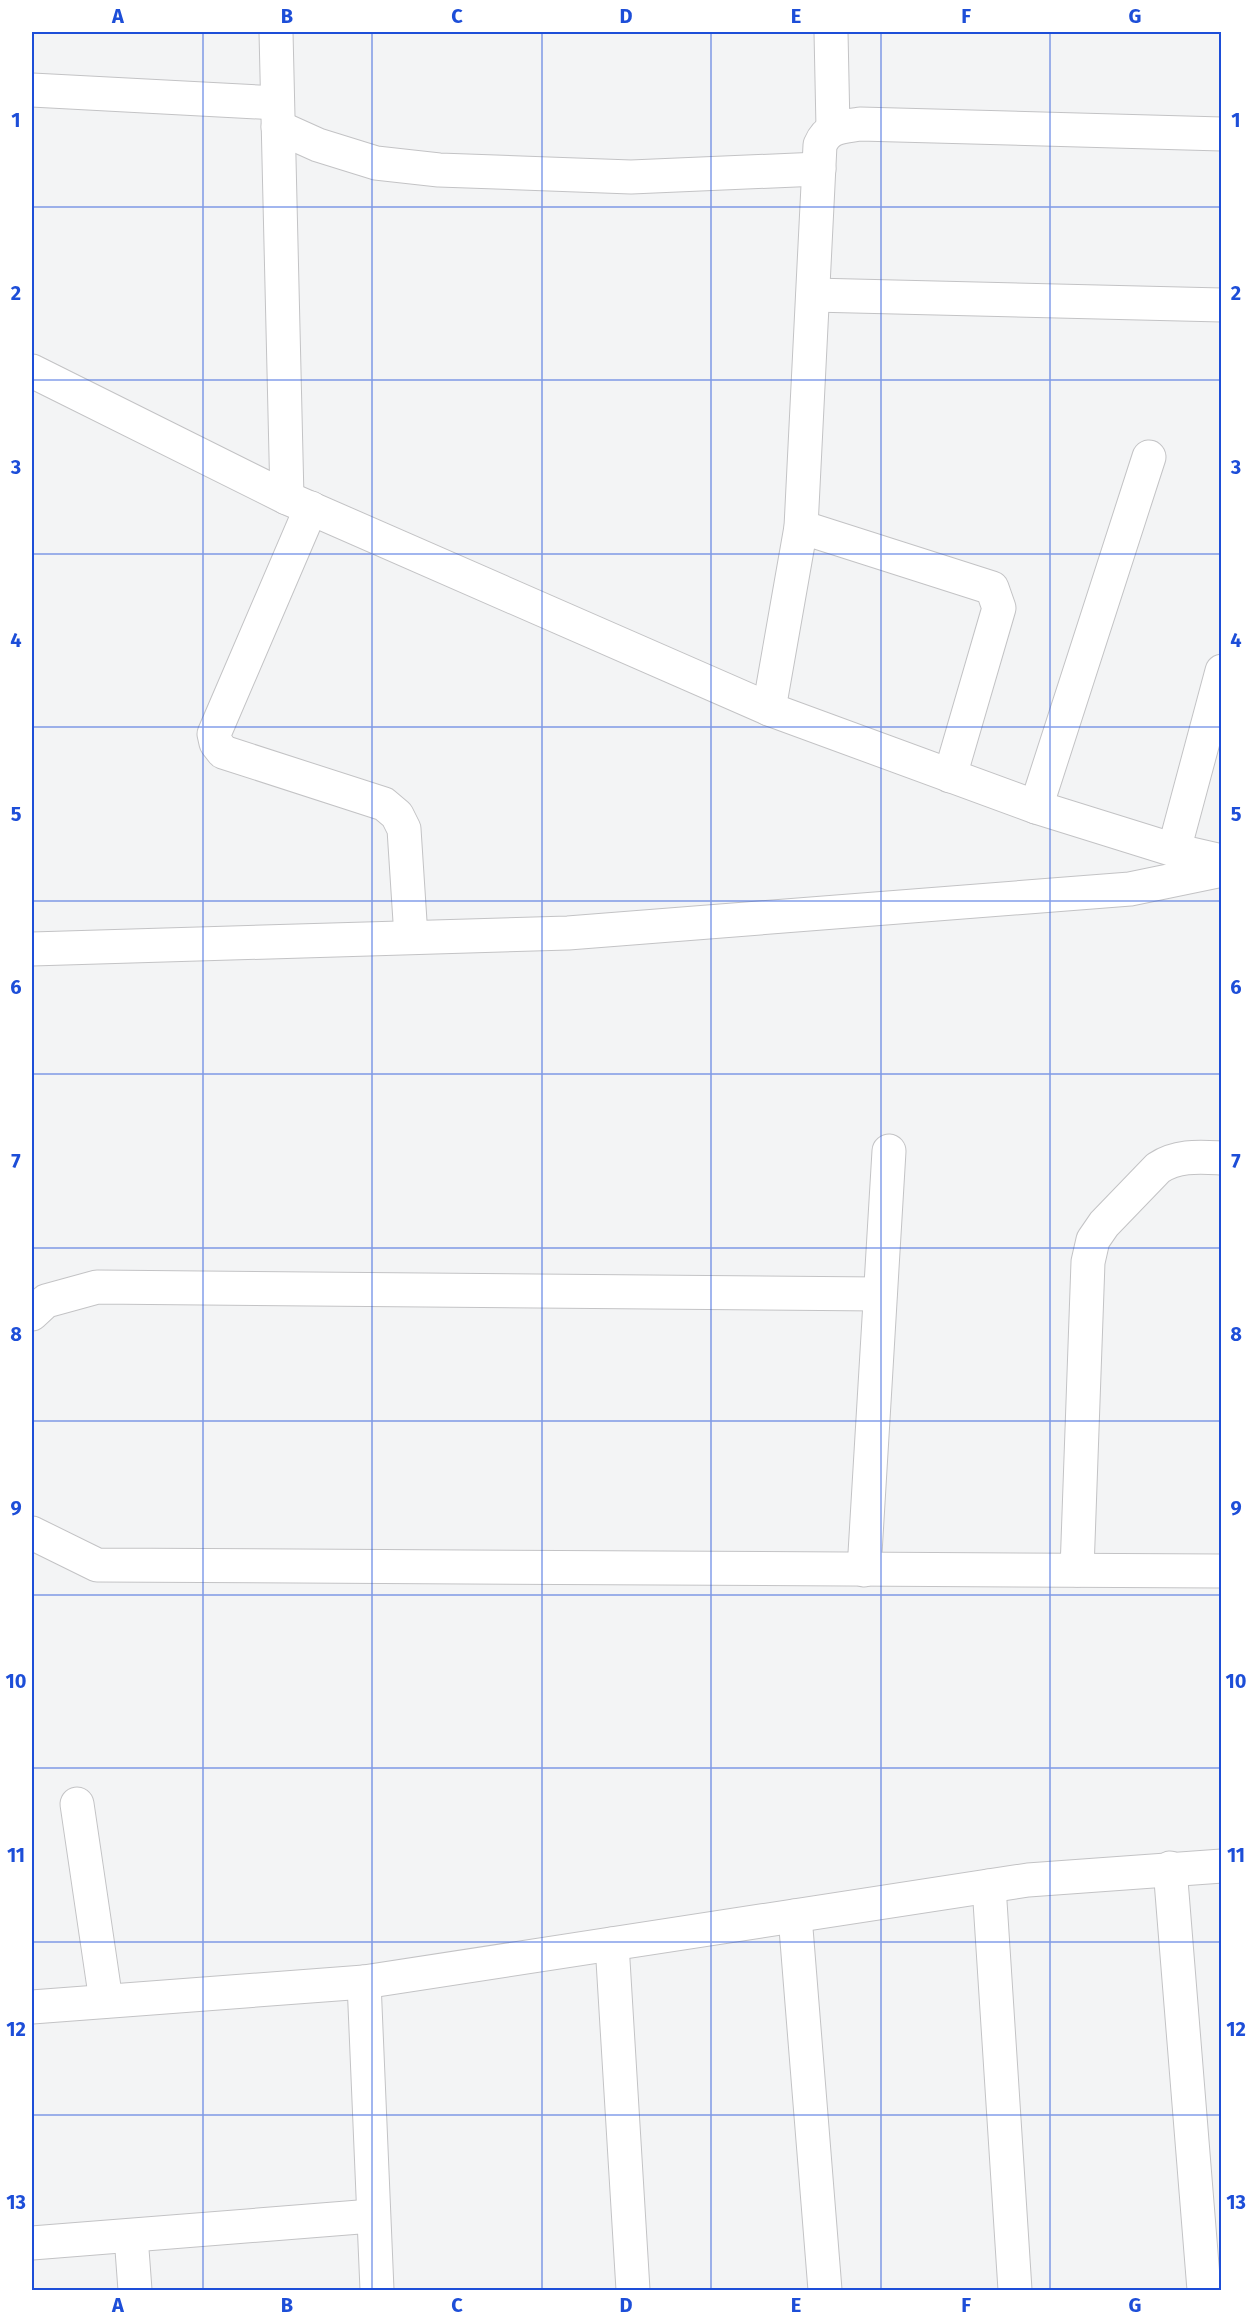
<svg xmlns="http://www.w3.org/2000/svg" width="1253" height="2322" font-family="'Fira Sans',sans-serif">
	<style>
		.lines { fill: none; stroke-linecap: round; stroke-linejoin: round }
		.minor-casing { stroke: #c3c3c5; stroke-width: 35 }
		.tertiary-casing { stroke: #c3c3c5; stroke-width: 35 }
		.minor { stroke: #fff; stroke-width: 33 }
		.tertiary { stroke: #fff; stroke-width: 33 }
		.grid { fill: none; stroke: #1d4ed8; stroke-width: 1.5; stroke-opacity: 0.55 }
		.neatline { fill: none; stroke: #1d4ed8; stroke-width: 2 }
		.grid-label { font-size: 20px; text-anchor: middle; font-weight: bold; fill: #1d4ed8 }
	</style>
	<rect width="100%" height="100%" fill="#f3f4f5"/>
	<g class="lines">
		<g class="minor-casing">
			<g id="minor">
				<path d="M276 32 287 498"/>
				<path d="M831 32 833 128"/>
				<path d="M32 90 277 103"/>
				<path d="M278 127 318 145 376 163 439 170 631 177 819 169"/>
				<path d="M813 295 1222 305"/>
				<path d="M311 508 214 734 216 743 223 752 384 804 397 815 404 829 411 937"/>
				<path d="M801 527 992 588 999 608 950 776"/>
				<path d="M769 709 801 527 820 145C828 126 842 127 860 124L1222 134"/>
				<path d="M1036 807 1149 457"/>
				<path d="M1174 850 1222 671"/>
				<path d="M32 949 568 933 1130 889 1222 870"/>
				<path d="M32 1314 46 1301 97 1287 880 1294"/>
				<path d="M32 1533 97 1565 1222 1571"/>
				<path d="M864 1570 889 1151"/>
				<path d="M1077 1570 1088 1262 1093 1240 1104 1224 1158 1168C1178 1155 1199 1157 1222 1158"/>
				<path d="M77 1804 106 2001"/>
				<path d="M1170 1868 1204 2290"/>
				<path d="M989 1886 1015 2290"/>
				<path d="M795 1916 825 2290"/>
				<path d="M612 1944 633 2290"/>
				<path d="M364 1982 377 2290"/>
				<path d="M32 2007 364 1982 1028 1880 1222 1866"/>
				<path d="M131 2236 135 2290"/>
				<path d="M32 2243 372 2216"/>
			</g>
		</g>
		<g class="tertiary-casing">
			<path id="tertiary" d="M32 371 287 498 769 709 1036 807 1174 850 1222 861"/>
		</g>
		<use href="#minor" class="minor"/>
		<use href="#tertiary" class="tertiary"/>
	</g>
	<path class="grid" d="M203 32V2290M372 32V2290M542 32V2290M711 32V2290M881 32V2290M1050 32V2290M32 207H1222M32 380H1222M32 554H1222M32 727H1222M32 901H1222M32 1074H1222M32 1248H1222M32 1421H1222M32 1595H1222M32 1768H1222M32 1942H1222M32 2115H1222"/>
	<rect width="1253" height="2322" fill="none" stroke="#ffffff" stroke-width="66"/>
	<rect x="33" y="33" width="1187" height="2256" class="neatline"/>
	<g class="grid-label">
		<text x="118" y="23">A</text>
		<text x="287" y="23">B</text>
		<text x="457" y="23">C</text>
		<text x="626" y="23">D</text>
		<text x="796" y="23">E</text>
		<text x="966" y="23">F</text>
		<text x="1135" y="23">G</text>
		<text x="16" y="127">1</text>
		<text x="1236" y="127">1</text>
		<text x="16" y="300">2</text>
		<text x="1236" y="300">2</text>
		<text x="16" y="474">3</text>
		<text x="1236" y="474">3</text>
		<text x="16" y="647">4</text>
		<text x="1236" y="647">4</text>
		<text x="16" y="821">5</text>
		<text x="1236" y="821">5</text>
		<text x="16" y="994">6</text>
		<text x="1236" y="994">6</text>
		<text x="16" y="1168">7</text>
		<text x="1236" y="1168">7</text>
		<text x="16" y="1341">8</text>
		<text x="1236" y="1341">8</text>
		<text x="16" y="1515">9</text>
		<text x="1236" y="1515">9</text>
		<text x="16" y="1688">10</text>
		<text x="1236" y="1688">10</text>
		<text x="16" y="1862">11</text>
		<text x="1236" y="1862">11</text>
		<text x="16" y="2036">12</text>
		<text x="1236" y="2036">12</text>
		<text x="16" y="2209">13</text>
		<text x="1236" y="2209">13</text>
		<text x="118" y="2312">A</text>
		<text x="287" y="2312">B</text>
		<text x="457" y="2312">C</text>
		<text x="626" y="2312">D</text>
		<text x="796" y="2312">E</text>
		<text x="966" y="2312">F</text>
		<text x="1135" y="2312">G</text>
	</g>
</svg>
